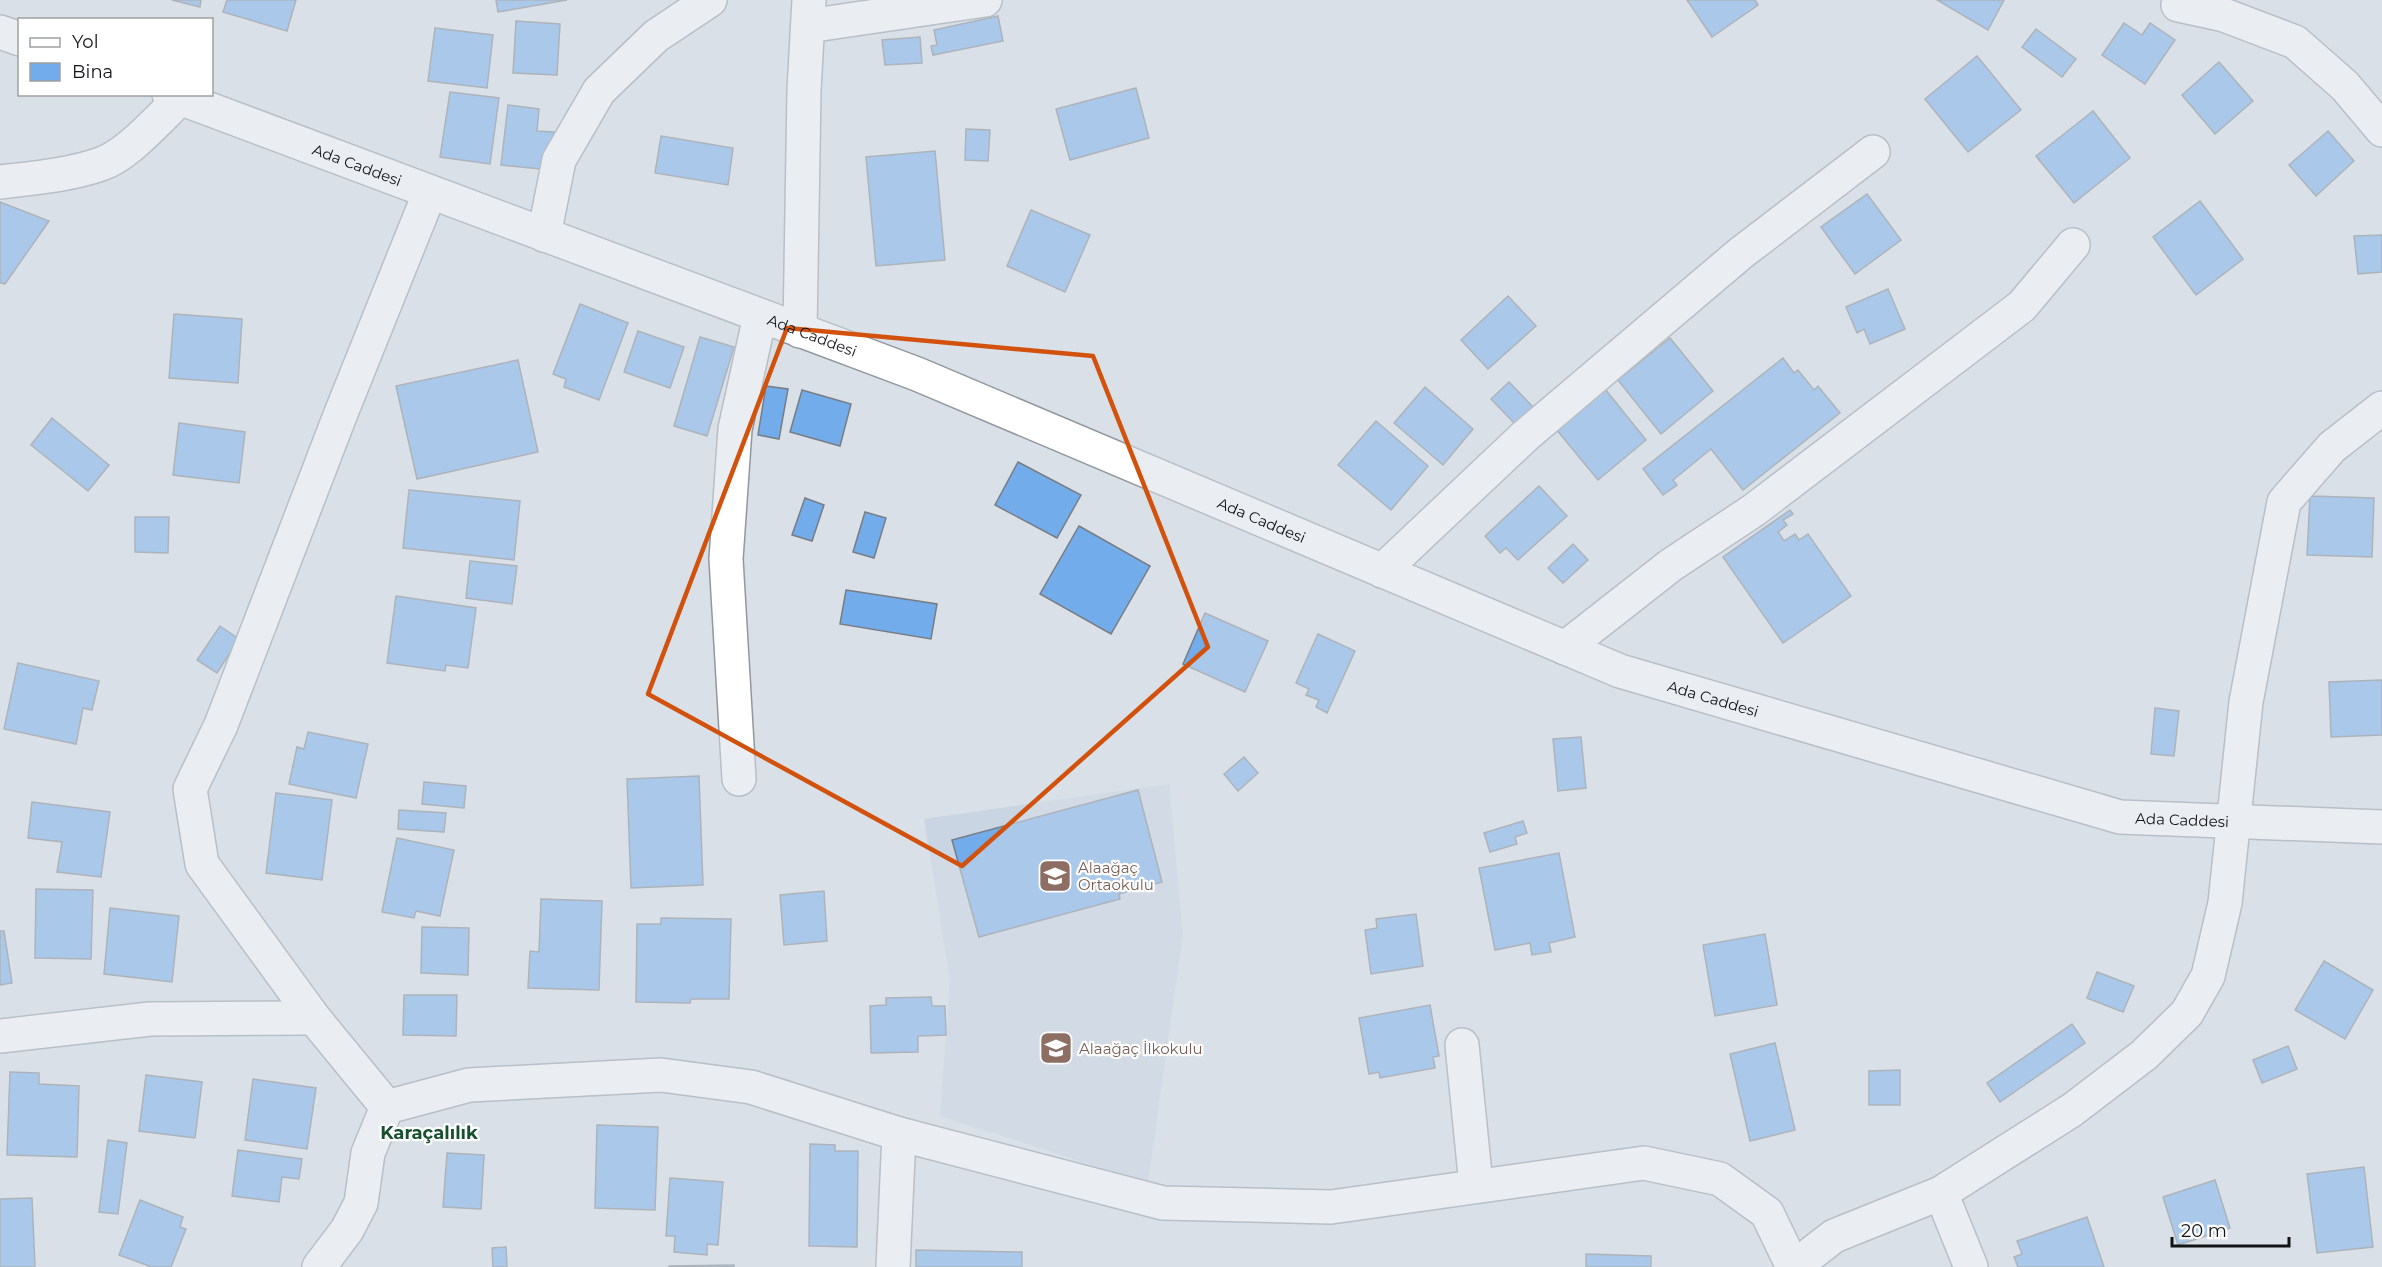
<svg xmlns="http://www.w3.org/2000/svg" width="2382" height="1267" font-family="Montserrat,sans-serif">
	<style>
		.built { fill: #c9d5e2 }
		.building { fill: #72acea; stroke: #787d84; stroke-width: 1.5 }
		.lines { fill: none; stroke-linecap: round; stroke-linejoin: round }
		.minor-casing { stroke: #91979e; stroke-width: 36 }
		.tertiary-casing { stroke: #91979e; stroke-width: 36 }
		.secondary-casing { stroke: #91979e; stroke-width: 36 }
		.minor { stroke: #fff; stroke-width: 33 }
		.tertiary { stroke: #fff; stroke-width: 33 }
		.secondary { stroke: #fff; stroke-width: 33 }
		.marked { fill: none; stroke: #d2520d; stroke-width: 4.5; stroke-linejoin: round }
		.labels { text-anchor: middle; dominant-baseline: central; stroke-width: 4.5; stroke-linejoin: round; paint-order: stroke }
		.street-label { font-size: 15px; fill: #111315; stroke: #fff }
		.education-label { font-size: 15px; fill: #785e54; stroke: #fff; text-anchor: start }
		.quarter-label { font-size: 18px; font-weight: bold; fill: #174f2f; stroke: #fff }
	</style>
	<rect width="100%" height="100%" fill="#d9e0e7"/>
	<path class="built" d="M1169 784 1183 934 1148 1183 940 1116 950 980 924 819Z"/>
	<g class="building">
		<path d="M172 0H201L200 7Z"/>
		<path d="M227 0H296L287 31 223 12Z"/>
		<path d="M496 0H567L498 12Z"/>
		<path d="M1687 0H1755L1758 5 1712 37Z"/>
		<path d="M1937 0H2004L1988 30Z"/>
		<path d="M998 16 1003 41 933 55 931 46 937 45 934 30Z"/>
		<path d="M516 21 560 24 557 75 513 73Z"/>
		<path d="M2124 23 2142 35 2150 23 2175 40 2145 84 2102 55Z"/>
		<path d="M435 28 493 35 487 88 428 81Z"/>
		<path d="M2036 29 2076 59 2062 77 2022 47Z"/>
		<path d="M920 37 922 63 885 65 882 40Z"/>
		<path d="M1977 56 2021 110 1968 152 1925 99Z"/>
		<path d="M2219 62 2253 101 2215 134 2182 95Z"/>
		<path d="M1136 88 1149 138 1070 160 1056 109Z"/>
		<path d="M450 92 499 98 490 164 440 157Z"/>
		<path d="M508 105 539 109 537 131 554 132 550 170 501 165Z"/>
		<path d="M2093 111 2130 158 2074 203 2036 156Z"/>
		<path d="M966 129 990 130 988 161 965 160Z"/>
		<path d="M2328 131 2354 161 2316 196 2289 165Z"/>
		<path d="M661 136 733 148 728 185 655 173Z"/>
		<path d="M935 151 945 260 876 266 866 157Z"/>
		<path d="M1867 194 1901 240 1855 274 1821 227Z"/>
		<path d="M2200 201 2243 259 2196 295 2153 237Z"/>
		<path d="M0 202 49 221 5 284 0 283Z"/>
		<path d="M1031 210 1090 235 1065 292 1007 266Z"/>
		<path d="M2382 235V272L2358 274 2354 236Z"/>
		<path d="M1888 289 1905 329 1870 344 1864 329 1857 333 1846 307Z"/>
		<path d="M1508 296 1536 326 1488 369 1461 340Z"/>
		<path d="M580 304 628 323 599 400 564 387 566 379 553 374Z"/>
		<path d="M174 314 242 319 238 383 169 378Z"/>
		<path d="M638 331 684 347 670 388 624 372Z"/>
		<path d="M700 337 734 347 707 436 674 426Z"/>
		<path d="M1670 338 1713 391 1661 434 1618 380Z"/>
		<path d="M1783 358 1794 373 1798 370 1814 390 1818 386 1840 413 1743 490 1711 449 1673 480 1677 485 1663 495 1643 469Z"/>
		<path d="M518 360 538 452 417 479 396 386Z"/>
		<path d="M1509 382 1534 408 1516 425 1491 399Z"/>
		<path d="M766 386 788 389 779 439 758 435Z"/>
		<path d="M1425 387 1473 429 1443 465 1394 423Z"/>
		<path d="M1605 389 1646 440 1598 480 1556 429Z"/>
		<path d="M802 390 851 404 840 446 790 432Z"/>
		<path d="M52 418 109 465 88 491 31 445Z"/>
		<path d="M1376 421 1428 466 1391 510 1338 465Z"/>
		<path d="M179 423 245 432 239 483 173 475Z"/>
		<path d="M1018 462 1081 495 1057 538 995 505Z"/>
		<path d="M1539 486 1567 516 1518 560 1506 548 1500 553 1485 536Z"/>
		<path d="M409 490 520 501 514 560 403 548Z"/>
		<path d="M2310 496 2374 498 2372 557 2307 555Z"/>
		<path d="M805 498 824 505 812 541 792 535Z"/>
		<path d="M1790 510 1793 514 1783 520 1787 525 1778 532 1784 541 1795 534 1799 540 1808 534 1851 596 1783 643 1723 557Z"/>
		<path d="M865 512 886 518 874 558 853 552Z"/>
		<path d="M135 517H169L168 553 135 552Z"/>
		<path d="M1079 526 1150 566 1111 634 1040 594Z"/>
		<path d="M1573 544 1588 560 1563 583 1548 568Z"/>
		<path d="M470 561 517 566 512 604 466 598Z"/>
		<path d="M846 590 937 604 931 639 840 624Z"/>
		<path d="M396 596 476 608 468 668 446 665 445 671 387 663Z"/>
		<path d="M1205 613 1268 641 1245 692 1183 664Z"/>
		<path d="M220 626 239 639 217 673 197 660Z"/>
		<path d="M1318 634 1355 651 1327 713 1316 707 1319 700 1306 695 1309 689 1296 683Z"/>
		<path d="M18 663 99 681 92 710 83 708 76 744 4 729Z"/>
		<path d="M2382 680V735L2331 737 2329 682Z"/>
		<path d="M2155 708 2179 711 2174 756 2151 754Z"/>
		<path d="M308 732 368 744 356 798 289 784 297 747 304 749Z"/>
		<path d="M1581 737 1586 788 1558 791 1553 739Z"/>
		<path d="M1244 757 1258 773 1238 791 1224 774Z"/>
		<path d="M699 776 703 885 631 888 627 779Z"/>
		<path d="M424 782 466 786 464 808 422 804Z"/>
		<path d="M1138 790 1162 882 1119 894 1120 899 979 937 952 840Z"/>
		<path d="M276 793 332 800 322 880 266 873Z"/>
		<path d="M32 802 110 812 101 877 57 872 62 842 28 838Z"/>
		<path d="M399 810 446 813 444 832 398 829Z"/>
		<path d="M1523 821 1527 833 1515 837 1517 844 1490 852 1484 833Z"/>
		<path d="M397 838 454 850 440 916 416 911 414 918 382 912Z"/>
		<path d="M1559 853 1575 937 1549 943 1551 952 1532 955 1530 943 1495 950 1479 868Z"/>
		<path d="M36 889 93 890 91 959 35 958Z"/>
		<path d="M824 891 827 941 784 945 780 895Z"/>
		<path d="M541 899 602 901 599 990 528 988 530 951 539 952Z"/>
		<path d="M110 908 179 916 172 982 104 974Z"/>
		<path d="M1416 914 1423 966 1371 974 1365 930 1377 928 1376 919Z"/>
		<path d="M661 918 731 919 729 999H691L690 1003 636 1002 637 924H661Z"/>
		<path d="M422 927 469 928 468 975 421 973Z"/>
		<path d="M0 931H4L12 983 0 985Z"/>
		<path d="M1765 934 1777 1005 1715 1016 1703 945Z"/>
		<path d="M2324 961 2373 990 2345 1039 2295 1010Z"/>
		<path d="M2097 972 2134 986 2123 1012 2087 998Z"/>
		<path d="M404 995H457L456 1036 403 1035Z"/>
		<path d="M931 997 932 1006H945L946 1035 918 1036V1052L871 1053 870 1006 886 1005V998Z"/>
		<path d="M1430 1005 1439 1056 1433 1057 1435 1068 1380 1078 1379 1072 1369 1074 1359 1018Z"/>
		<path d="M2072 1024 2085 1043 2000 1102 1987 1083Z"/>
		<path d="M1775 1043 1795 1130 1750 1141 1730 1054Z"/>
		<path d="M2288 1046 2297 1069 2262 1083 2253 1060Z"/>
		<path d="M1900 1070V1105H1869V1071Z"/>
		<path d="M10 1072 39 1073V1084L79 1086 77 1157 7 1155Z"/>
		<path d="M146 1075 202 1082 195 1138 139 1131Z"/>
		<path d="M253 1079 316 1088 307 1149 245 1140Z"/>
		<path d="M597 1125 658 1127 655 1210 595 1208Z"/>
		<path d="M108 1140 127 1143 118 1214 99 1212Z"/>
		<path d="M810 1144 835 1145V1151H858L857 1247 809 1246Z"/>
		<path d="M238 1150 302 1159 299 1179 282 1177 279 1202 232 1196Z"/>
		<path d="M447 1153 484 1155 481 1209 443 1207Z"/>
		<path d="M2364 1167 2373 1247 2317 1253 2307 1174Z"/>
		<path d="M670 1178 723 1182 718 1245 707 1244V1255L674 1252 675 1236H666Z"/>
		<path d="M2215 1180 2230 1228 2178 1245 2163 1197Z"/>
		<path d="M32 1198 35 1267H0V1199Z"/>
		<path d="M140 1200 183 1217 180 1227 186 1229 171 1267H152L119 1255Z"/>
		<path d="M2087 1217 2104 1267H2018L2014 1257 2022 1254 2017 1241Z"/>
		<path d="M506 1247 507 1267H493L492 1248Z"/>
		<path d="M916 1250 1022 1252V1267H916Z"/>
		<path d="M1586 1254 1651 1256V1267H1586Z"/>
		<path d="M734 1265V1267H669V1266Z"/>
	</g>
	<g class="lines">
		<g class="minor-casing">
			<g id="minor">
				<path d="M2178 5 2224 15 2295 42 2345 86 2382 130"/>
				<path d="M808 26 985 0"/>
				<path d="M0 182C33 178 70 175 101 164 128 155 159 118 180 99"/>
				<path d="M544 235 559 160 599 91 656 36 710 0"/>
				<path d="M1382 571 1525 436 1741 253 1873 152"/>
				<path d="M1565 648 1671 565 1754 510 2022 306 2073 245"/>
				<path d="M739 779 726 559 735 429 760 316"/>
				<path d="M0 1036 150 1019 314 1018"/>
				<path d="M1462 1045 1476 1185"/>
				<path d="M387 1107 314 1018 202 864 190 789 221 725 341 413 430 192"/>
				<path d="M1941 1193 1971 1267"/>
				<path d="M893 1267 899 1134"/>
				<path d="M1794 1267 1834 1236 1941 1193 2072 1110 2144 1055 2187 1013 2208 976 2225 903 2246 702 2284 502 2332 447 2382 408"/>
			</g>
		</g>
		<g class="tertiary-casing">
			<g id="tertiary">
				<path d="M800 331 804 90 809 0"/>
				<path d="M319 1267 347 1230 361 1203 368 1153 387 1107 469 1085 661 1075 751 1087 899 1134 1163 1203 1331 1207 1644 1163 1720 1179 1767 1213 1793 1267"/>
			</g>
		</g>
		<g class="secondary-casing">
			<g id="secondary">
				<path d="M0 32 20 39"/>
				<path id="s1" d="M169 94 917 374 1620 671 2120 817 2382 827"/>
			</g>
		</g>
		<use href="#minor" class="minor"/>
		<use href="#tertiary" class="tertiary"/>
		<use href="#secondary" class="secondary"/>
	</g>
	<path d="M0 0H2382V1267H0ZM787 328 1093 356 1208 647 962 866 648 694Z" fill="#d9e0e7" fill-opacity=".55" fill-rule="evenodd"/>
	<path class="marked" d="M787 328 1093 356 1208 647 962 866 648 694Z"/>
	<defs>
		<g id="school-square" transform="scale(1.725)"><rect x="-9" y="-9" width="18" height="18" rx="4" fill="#8d6e63" stroke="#fff"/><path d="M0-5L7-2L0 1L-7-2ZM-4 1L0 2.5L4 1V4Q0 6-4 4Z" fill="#fff"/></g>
	</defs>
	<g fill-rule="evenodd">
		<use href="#school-square" x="1055" y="876"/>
		<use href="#school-square" x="1056" y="1048"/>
	</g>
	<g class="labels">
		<g class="street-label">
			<text stroke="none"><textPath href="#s1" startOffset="201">Ada Caddesi</textPath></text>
			<text stroke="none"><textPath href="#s1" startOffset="687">Ada Caddesi</textPath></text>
			<text stroke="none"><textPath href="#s1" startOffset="1173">Ada Caddesi</textPath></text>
			<text stroke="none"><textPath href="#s1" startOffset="1659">Ada Caddesi</textPath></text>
			<text stroke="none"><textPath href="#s1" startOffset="2145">Ada Caddesi</textPath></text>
		</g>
		<g class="education-label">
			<text x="1078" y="867">Alaağaç<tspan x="1078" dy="17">Ortaokulu</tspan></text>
			<text x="1079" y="1048">Alaağaç İlkokulu</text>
		</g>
		<g class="quarter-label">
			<text x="429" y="1133">Karaçalılık</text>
		</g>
	</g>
	<rect x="18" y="18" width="195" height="78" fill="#ffffff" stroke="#a0a1a1" stroke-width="1.5"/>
	<rect x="30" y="38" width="30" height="9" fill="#ffffff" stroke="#a0a1a1" stroke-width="1.5"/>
	<text x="72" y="48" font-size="18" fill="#111315">Yol</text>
	<rect x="30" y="63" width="30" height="18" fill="#72acea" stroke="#a0a1a1" stroke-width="1.5"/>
	<text x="72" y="78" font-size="18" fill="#111315">Bina</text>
	<path d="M2172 1237v9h117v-9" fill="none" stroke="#111315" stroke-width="3"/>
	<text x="2181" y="1237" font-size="18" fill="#111315" stroke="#ffffff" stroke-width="4.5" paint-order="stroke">20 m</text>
</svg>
